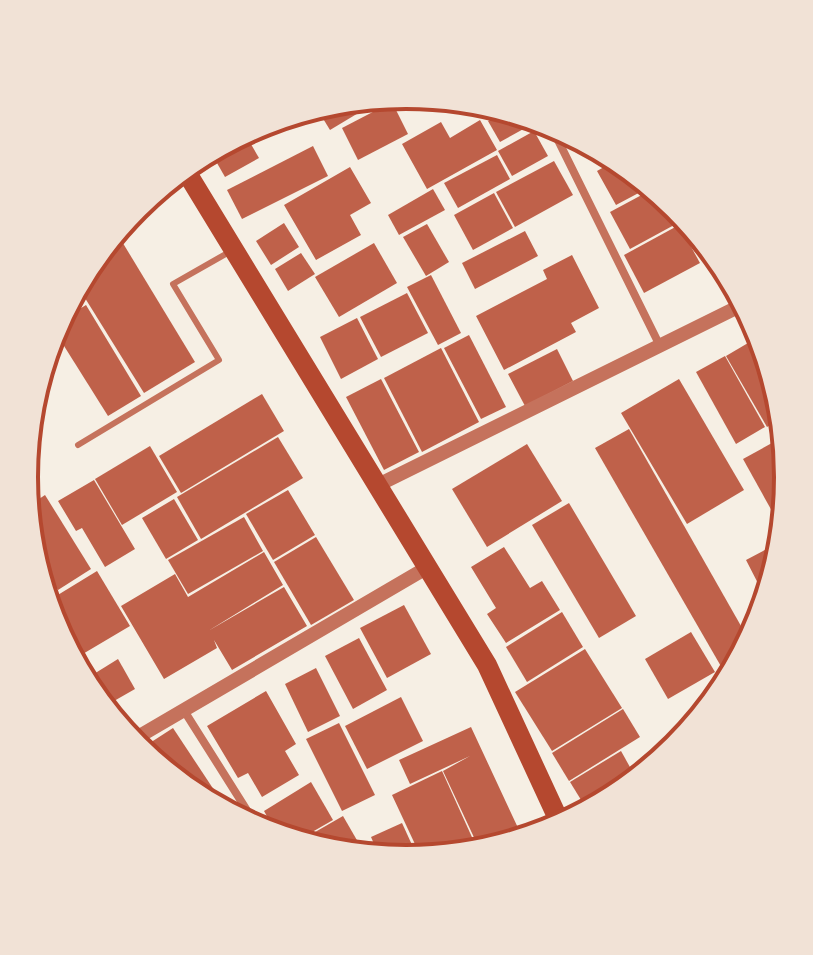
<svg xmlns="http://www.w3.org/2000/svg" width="813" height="955" font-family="'IBM Plex Sans',sans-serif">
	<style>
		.building { fill: #bf614a }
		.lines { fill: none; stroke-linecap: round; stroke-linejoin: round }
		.service { stroke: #c5725c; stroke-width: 6 }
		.minor { stroke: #c5725c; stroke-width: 8 }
		.tertiary { stroke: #c5725c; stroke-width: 14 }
		.primary { stroke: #b5482f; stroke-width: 20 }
		.rim { fill: none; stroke: #b5482f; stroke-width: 4 }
	</style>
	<rect width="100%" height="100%" fill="#f6efe4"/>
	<g class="building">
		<path d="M380 100 330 130 319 112Z"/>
		<path d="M392 102 408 134 358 160 342 128Z"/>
		<path d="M501 114 538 121 500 142 488 121Z"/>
		<path d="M480 120 497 150 427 189 402 144 441 122 450 138Z"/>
		<path d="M534 131 548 156 512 176 498 151Z"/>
		<path d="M245 134 259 158 225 177 213 156Z"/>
		<path d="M313 146 328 176 242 219 227 190Z"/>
		<path d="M497 155 510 179 458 208 444 183Z"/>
		<path d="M554 161 573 195 515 227 496 192Z"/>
		<path d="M611 163 630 176 648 188 616 205 597 171Z"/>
		<path d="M350 167 371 203 350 215 361 235 316 260 284 205Z"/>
		<path d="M433 189 445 210 399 235 388 215Z"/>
		<path d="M651 190 661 197 676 224 630 249 610 212Z"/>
		<path d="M494 193 513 228 473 250 454 215Z"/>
		<path d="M284 223 299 247 271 265 256 241Z"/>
		<path d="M427 224 449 262 426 276 403 237Z"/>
		<path d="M679 225 700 263 644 293 624 255Z"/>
		<path d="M525 231 538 256 475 289 462 263Z"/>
		<path d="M118 235 195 362 144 393 80 290Z"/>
		<path d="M374 243 397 283 339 317 315 277Z"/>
		<path d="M301 253 315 274 288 291 275 269Z"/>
		<path d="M572 255 599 308 571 323 576 332 504 370 476 316 547 279 543 270Z"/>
		<path d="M431 275 461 333 438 345 407 287Z"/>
		<path d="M407 293 428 333 381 357 360 317Z"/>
		<path d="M86 305 141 396 108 416 54 330 60 321Z"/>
		<path d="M357 318 378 359 341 379 320 337Z"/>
		<path d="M754 322 760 332 765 357 760 360 743 329Z"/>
		<path d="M469 335 506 407 481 419 444 348Z"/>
		<path d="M748 343 770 383 778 420 767 427 726 356Z"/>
		<path d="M441 348 479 422 422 452 384 378Z"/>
		<path d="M557 349 573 381 525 406 508 374Z"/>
		<path d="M725 356 765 427 736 444 696 372Z"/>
		<path d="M381 379 419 452 384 470 346 397Z"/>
		<path d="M679 379 744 490 687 524 621 413Z"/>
		<path d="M262 394 284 431 181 493 159 456Z"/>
		<path d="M629 429 749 640 726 675 595 448Z"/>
		<path d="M278 437 303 478 201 539 177 497Z"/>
		<path d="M781 438 789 478 783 508 773 513 743 459Z"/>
		<path d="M527 444 562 501 487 547 452 489Z"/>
		<path d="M150 446 177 492 122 525 95 479Z"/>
		<path d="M94 480 135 549 105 567 82 528 76 531 58 501Z"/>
		<path d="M288 490 315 535 273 560 246 514Z"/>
		<path d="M45 495 91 569 58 590 41 563 30 505Z"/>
		<path d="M174 499 198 540 166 559 142 518Z"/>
		<path d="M569 503 636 616 599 638 532 525Z"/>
		<path d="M244 517 263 551 188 594 168 560Z"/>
		<path d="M316 537 354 600 311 625 274 562Z"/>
		<path d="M776 544 769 576 765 597 746 560Z"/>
		<path d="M504 547 530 588 542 581 560 610 506 643 487 614 496 608 471 567Z"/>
		<path d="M264 552 283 585 208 631 284 587 307 626 232 670 214 640 217 648 164 679 121 606 175 574 188 597Z"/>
		<path d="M97 571 130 626 76 658 53 623 48 601Z"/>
		<path d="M404 605 431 654 387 678 360 628Z"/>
		<path d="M562 612 583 647 527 682 506 647Z"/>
		<path d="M691 632 715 672 668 699 645 659Z"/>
		<path d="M359 638 387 690 353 709 325 656Z"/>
		<path d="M585 649 622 708 552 751 515 692Z"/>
		<path d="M118 659 135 689 107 705 89 677Z"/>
		<path d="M316 668 340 716 308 732 285 684Z"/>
		<path d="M266 691 296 744 285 751 299 775 262 797 248 773 238 778 207 726Z"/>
		<path d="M401 697 423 741 367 769 345 726Z"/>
		<path d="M623 709 640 737 569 781 552 753Z"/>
		<path d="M339 723 375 795 342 811 306 739Z"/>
		<path d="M471 727 519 830 478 846 443 771 470 756 410 784 399 760Z"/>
		<path d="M173 728 220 799 217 802 139 750Z"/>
		<path d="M621 751 635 776 586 808 570 782Z"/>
		<path d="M442 771 476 846 421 857 392 795Z"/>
		<path d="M311 782 333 820 300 839 277 834 264 811Z"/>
		<path d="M343 816 358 842 348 848 303 839Z"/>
		<path d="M402 823 418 858 406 860 379 855 371 837Z"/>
	</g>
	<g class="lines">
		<path class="service" d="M78 445 219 360 173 284 231 251"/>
		<g class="minor">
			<path d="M550 124 660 346"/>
			<path d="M183 709 260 831"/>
		</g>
		<g class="tertiary">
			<path d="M378 485 742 305"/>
			<path d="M131 741 428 567"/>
		</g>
		<path class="primary" d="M187 173 487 665 561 825"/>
	</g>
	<path d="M0 0H813V955H0ZM38 477a368 368 0 1 1 736 0a368 368 0 1 1-736 0Z" fill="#f1e2d6" fill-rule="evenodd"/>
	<path class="rim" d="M38 477a368 368 0 1 1 736 0a368 368 0 1 1-736 0Z"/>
</svg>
